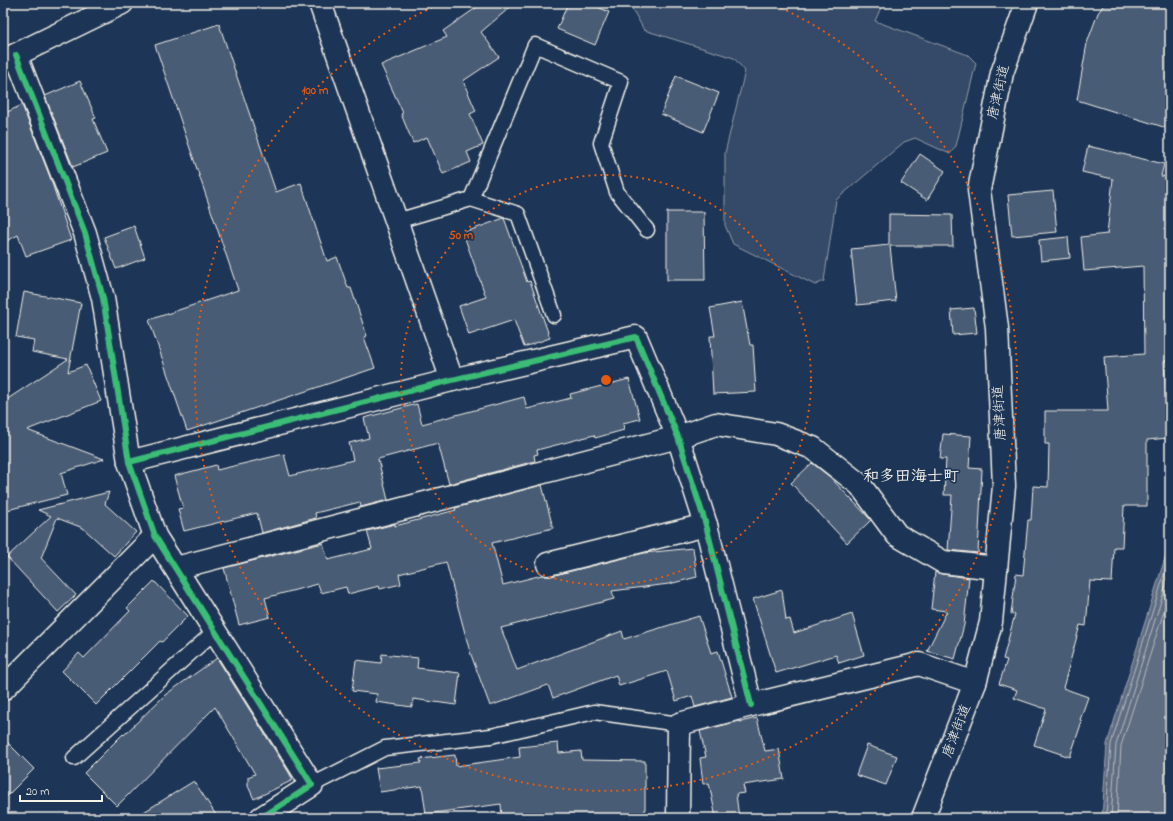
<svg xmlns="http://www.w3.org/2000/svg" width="1173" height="821" font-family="'Indie Flower','Klee One',sans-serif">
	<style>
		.green { fill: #354a67; stroke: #949ea8 }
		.water { fill: #5e6d82; stroke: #9aa2ab }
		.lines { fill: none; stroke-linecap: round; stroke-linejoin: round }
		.shore { stroke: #b8bcbf; stroke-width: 1 }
		.building { fill: #485b74; stroke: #f4f1e8 }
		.service-casing { stroke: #f4f1e8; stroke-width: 17 }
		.minor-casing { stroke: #f4f1e8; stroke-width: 25 }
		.tertiary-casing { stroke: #f4f1e8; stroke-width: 25 }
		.service { stroke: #1d3557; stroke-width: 14 }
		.minor { stroke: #1d3557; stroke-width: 22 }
		.tertiary { stroke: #1d3557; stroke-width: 22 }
		.cycleway-casing { stroke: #1d3557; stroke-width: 8 }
		.cycleway { stroke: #3abd76; stroke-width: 6 }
		.ring { fill: none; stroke: #e8590c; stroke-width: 2; stroke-dasharray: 2 4 }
		.labels { text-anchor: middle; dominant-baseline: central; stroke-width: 3.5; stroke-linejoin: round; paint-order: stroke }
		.street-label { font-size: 14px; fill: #f4f1e8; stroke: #1d3557 }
		.quarter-label { font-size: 16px; font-weight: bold; fill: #f4f1e8; stroke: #1d3557 }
		.centre { fill: #e8590c; stroke: #1d3557; stroke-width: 2 }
		.ring-label { font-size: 12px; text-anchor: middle; font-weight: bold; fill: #e8590c; stroke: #1d3557; stroke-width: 3.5; stroke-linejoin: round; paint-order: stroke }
	</style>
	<rect width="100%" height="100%" fill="#1d3557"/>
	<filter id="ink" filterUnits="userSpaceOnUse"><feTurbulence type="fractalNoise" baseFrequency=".025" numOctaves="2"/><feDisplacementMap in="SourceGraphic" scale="8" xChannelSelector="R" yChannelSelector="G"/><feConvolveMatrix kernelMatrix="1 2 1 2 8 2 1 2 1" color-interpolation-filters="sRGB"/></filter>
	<g filter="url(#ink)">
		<path class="green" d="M629 3H883L875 21 968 55 976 63 956 146 950 154 915 138 904 142 836 200 824 281 815 285 733 244 725 225V153L745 71 734 58 644 30Z"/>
		<path class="water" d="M1170 542V818H1102L1107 744Z"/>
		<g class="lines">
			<g class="shore">
				<path d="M1106 818 1111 744 1170 556"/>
				<path d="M1111 818 1116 745 1170 572"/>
				<path d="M1117 818 1121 746 1170 592"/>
			</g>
		</g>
		<g class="building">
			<path d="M483 3H515L481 32 499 57 463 81 476 111 470 114 483 145 467 152 471 162 443 174 427 137 413 143 401 114 403 113 381 65 447 37 443 31Z"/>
			<path d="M568 3H589L609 12 595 45 557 29Z"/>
			<path d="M1105 3H1170V129L1077 100 1087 43 1098 13Z"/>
			<path d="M219 24 276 192 301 183 327 261 337 257 348 288H351L367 336 364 337 375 368 187 431 149 320 238 290 155 45Z"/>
			<path d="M676 76 719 93 703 132 661 114Z"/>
			<path d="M80 81 96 118 93 119 107 153 73 167 45 96Z"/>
			<path d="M22 105 50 177 71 240 26 256 18 235 3 243V114Z"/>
			<path d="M1088 146 1164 164 1161 176 1170 177V361H1164L1168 438 1147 440V506H1124L1122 547H1114L1112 582 1090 581 1086 626 1080 625 1063 688 1088 697 1080 720 1082 721 1070 757 1034 745 1046 709 1014 698 1017 690 999 684 1007 660 1003 659 1015 614H1011L1016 574 1023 575 1028 520H1031L1033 486 1048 487 1049 444H1045V411H1108L1104 357 1144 354 1143 266 1084 271 1081 237 1107 234 1113 179 1082 172Z"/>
			<path d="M920 154 945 171 927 200 901 183Z"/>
			<path d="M1053 191 1057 232 1012 236 1008 195Z"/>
			<path d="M667 212H704L705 280H667Z"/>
			<path d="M889 214 952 215 953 246H890L896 301 857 305 851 249 889 245Z"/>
			<path d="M504 218 527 282 530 281 550 338 524 347 514 320 469 335 459 306 486 297 463 233Z"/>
			<path d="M134 226 145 258 116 269 104 237Z"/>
			<path d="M1068 237 1070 258 1041 261 1039 240Z"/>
			<path d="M24 292 81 303 68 372 86 365 101 401 27 430 104 459 61 473 67 495 3 511V402L68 359 32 352 34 340 16 337Z"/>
			<path d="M742 302 750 345H753L756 392 713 394 710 336H715L710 308Z"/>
			<path d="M974 308 977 333 953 335 951 310Z"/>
			<path d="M629 379 640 419 623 423 624 430 595 438 594 435 537 450 538 454 534 455 535 461 449 484 438 443 378 459 388 500 361 507 360 502 315 513 316 518 262 533 257 513 184 531 178 509 183 508 174 476 216 465 217 470 284 454 290 476 353 460 349 443 369 438 364 418 417 404 422 424 524 397 527 409 571 398 570 394Z"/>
			<path d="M943 434 971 436 969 468 982 469 978 553 948 550 952 495H944L946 459H940Z"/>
			<path d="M812 463 830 477 871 520 847 543 791 483Z"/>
			<path d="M542 485 553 528 492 543 503 585 542 575 545 576H551L644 553 693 548 697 577 669 584 612 591 614 599 501 628 517 670 622 631 624 639 699 616 711 653 718 651 732 697 695 707 692 696 676 701 667 671 619 686 616 675 553 698 548 685 490 706 470 652 446 562 399 574 401 584 380 589 379 586 348 594 346 587 321 593 318 584 265 598 270 617 239 625 224 568 323 543 328 560 372 549 367 531 395 524V526L456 510 455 508Z"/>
			<path d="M109 492 105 504 136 532 114 556 83 528 57 518 41 558 76 595 58 612 7 557 51 516 38 510Z"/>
			<path d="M935 572 942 574 969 578 964 625 955 659 927 651 947 611 931 609Z"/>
			<path d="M154 581 188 616 162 642 160 641 96 705 62 671 79 653 84 658 130 611 127 608Z"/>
			<path d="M782 590 786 620 790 619 794 633 852 614 864 655 839 663 836 655 776 673 753 599Z"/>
			<path d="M382 654 418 658 417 668 460 673 456 705 413 699 412 707 376 702 377 694 352 691 356 660 381 663Z"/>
			<path d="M217 658 288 771 293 780 254 799 248 786V777L255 774 215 707 117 806 84 773 123 734 124 735 165 695Z"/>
			<path d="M757 718 765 751 779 749 784 779 743 785 745 793 736 794 739 818H716L709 783 703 784 700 758 706 757 700 731 740 721V722Z"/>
			<path d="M3 738 34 769 3 800Z"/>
			<path d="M558 743 559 753 581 751 582 760 645 761V818H502L501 804 426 814 422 786 380 792 376 768 421 763 420 759 455 755 456 766 520 757 519 747Z"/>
			<path d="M867 745 897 756 886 785 856 775Z"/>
			<path d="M194 781 218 818H134Z"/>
		</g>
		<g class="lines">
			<g class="service-casing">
				<g id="service">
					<path d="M471 199 518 214 554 315"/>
					<path d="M397 221 471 199 535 45 621 82 601 143 617 192 647 230"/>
					<path d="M74 758 215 631"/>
					<path d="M312 785 385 748 491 736 594 712 679 724"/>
				</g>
			</g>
			<g class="minor-casing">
				<g id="minor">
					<path d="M320 3 452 380"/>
					<path d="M16 55 85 233 103 298 129 462 155 536 312 785 261 818"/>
					<path d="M129 462 452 380 636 337 678 437 706 525 751 705"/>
					<path d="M548 564 706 525"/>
					<path d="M176 568 678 437 716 424 776 434 813 448 860 485 897 535 943 562 996 568"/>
					<path d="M3 689 155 536"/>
					<path d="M678 818 679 724 751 705 919 664 975 683"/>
				</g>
			</g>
			<g class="tertiary-casing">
				<g id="tertiary">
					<path d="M3 61 122 3"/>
					<path d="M923 818 975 683 991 622 1004 486 997 328 979 190 1002 73 1027 3"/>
				</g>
			</g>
			<use href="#service" class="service"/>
			<use href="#minor" class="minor"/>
			<use href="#tertiary" class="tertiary"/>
			<g class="cycleway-casing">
				<g id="cycleway">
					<path d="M16 55 85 233 103 298 129 462 155 536 312 785 261 818"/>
					<path d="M129 462 452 380 636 337 678 437 706 525 751 705"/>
				</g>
			</g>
			<use href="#cycleway" class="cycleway"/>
		</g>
	</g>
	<g class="ring">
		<circle cx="606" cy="380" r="205"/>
		<path d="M770 3A411 411 0 1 1 442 3"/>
	</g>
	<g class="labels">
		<g class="street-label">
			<text transform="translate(999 92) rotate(-77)">唐津街道</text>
			<text transform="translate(1000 413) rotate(-93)">唐津街道</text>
			<text transform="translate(957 731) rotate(-69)">唐津街道</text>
		</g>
		<g class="quarter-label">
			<text x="911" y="477">和多田海士町</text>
		</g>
	</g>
	<circle cx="606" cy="380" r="6" class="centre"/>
	<g class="ring-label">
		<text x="315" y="94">100 m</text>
		<text x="461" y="239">50 m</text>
	</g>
	<rect width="1173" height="821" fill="none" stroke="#1d3557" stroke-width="16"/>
	<rect x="8" y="8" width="1157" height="805" fill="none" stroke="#f4f1e8" stroke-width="1.5" filter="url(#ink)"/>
	<path d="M20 795v6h82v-6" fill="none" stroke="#f4f1e8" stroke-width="2"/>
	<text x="26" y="795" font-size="12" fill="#f4f1e8" stroke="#1d3557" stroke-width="3" paint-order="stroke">20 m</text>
</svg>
